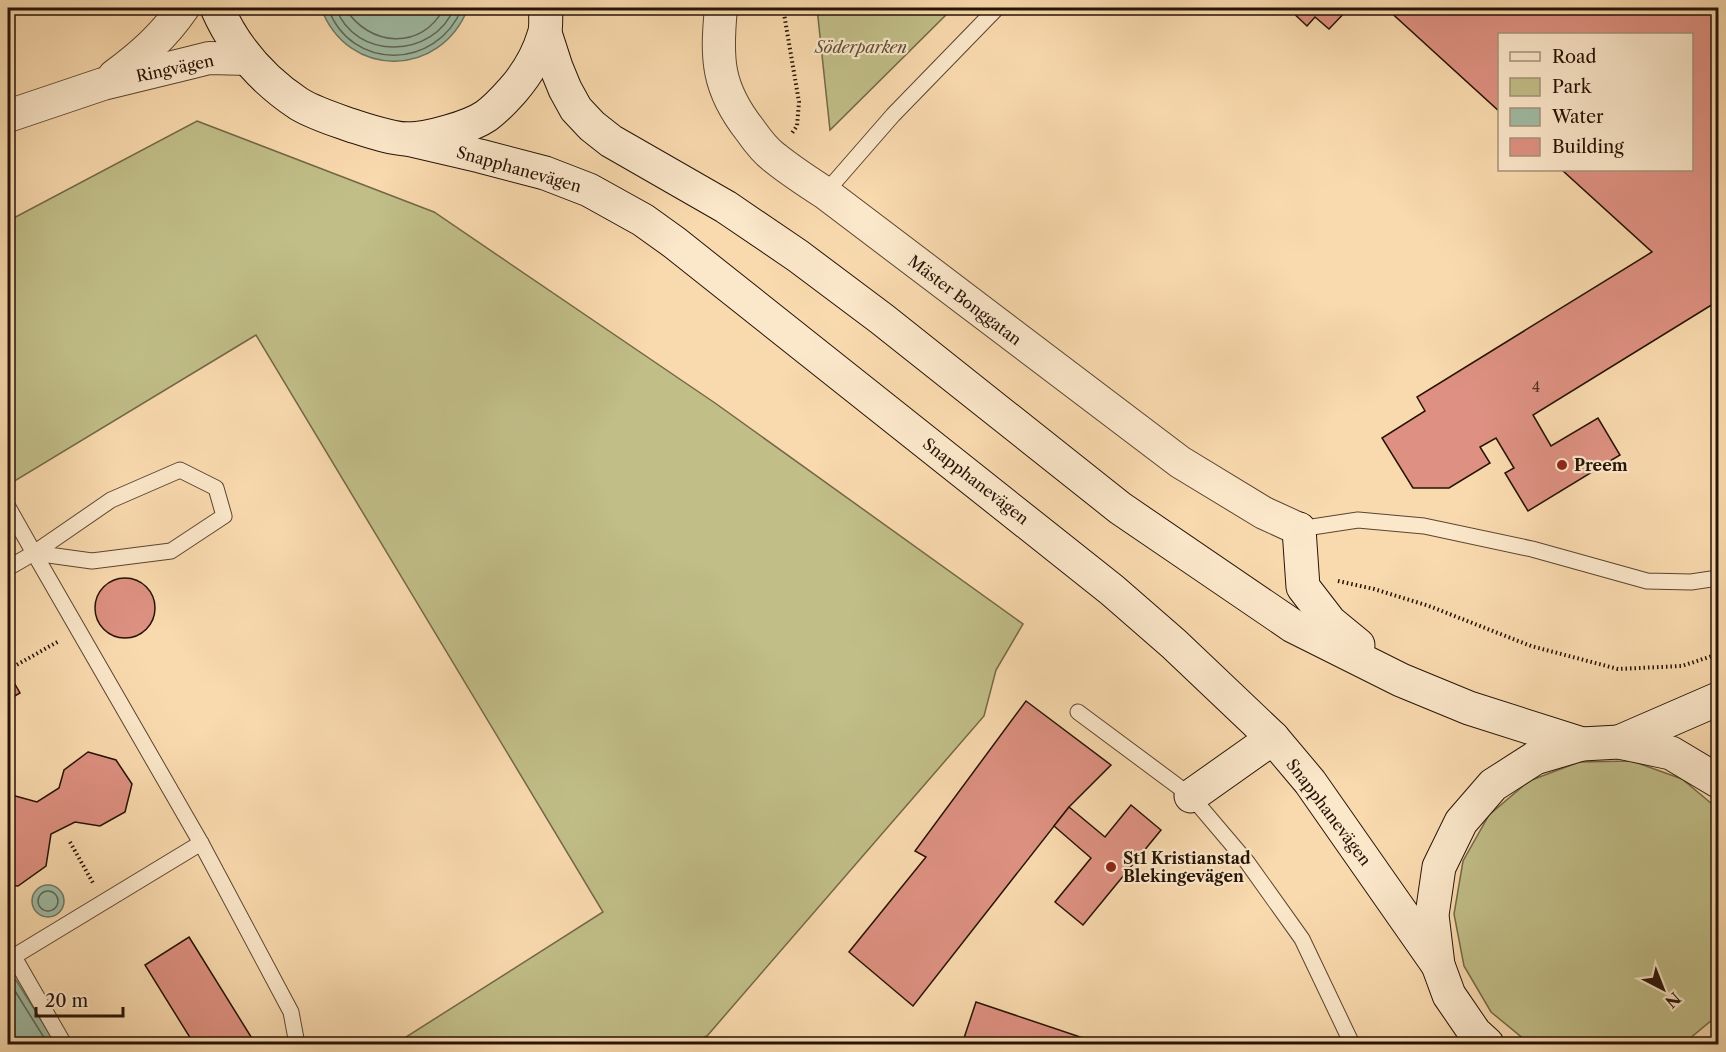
<svg xmlns="http://www.w3.org/2000/svg" width="1726" height="1052" font-family="'Libre Caslon Text',serif">
	<style>
		.green { fill: #c1be88; stroke: #746846; stroke-width: 1.5 }
		.water { fill: #9fbba4; stroke: #6f7864; stroke-width: 1.5 }
		.lines { fill: none; stroke-linecap: round; stroke-linejoin: round }
		.shore { stroke: #626754; stroke-width: 1.5 }
		.building { fill: #de9182; stroke: #261305; stroke-width: 1.5 }
		.service-casing { stroke: #5b452f; stroke-width: 17 }
		.minor-casing { stroke: #5b452f; stroke-width: 34 }
		.secondary-casing { stroke: #261305; stroke-width: 35 }
		.path { stroke: #261305; stroke-width: 4; stroke-dasharray: 1.5 3; stroke-linecap: butt }
		.service { stroke: #fbe7ca; stroke-width: 15 }
		.minor { stroke: #fbe7ca; stroke-width: 32 }
		.secondary { stroke: #fbe7ca; stroke-width: 33 }
		.poi-dot { fill: #8f2418; stroke: #fbe7ca; stroke-width: 2 }
		.labels { text-anchor: middle; dominant-baseline: central; stroke-width: 4.5; stroke-linejoin: round; paint-order: stroke }
		.number-label { font-size: 14px; fill: #543224 }
		.park-label { font-size: 16px; font-style: italic; fill: #5c4f33; stroke: #fbe7ca }
		.street-label { font-size: 16px; fill: #261305; stroke: #fbe7ca }
		.poi-label { font-size: 16px; font-weight: bold; fill: #261305; stroke: #fbe7ca; text-anchor: start }
	</style>
	<rect width="100%" height="100%" fill="#f9daae"/>
	<filter id="stains"><feTurbulence type="fractalNoise" baseFrequency=".00333" numOctaves="4"/><feColorMatrix values="0 0 0 0 .2 0 0 0 0 .09 0 0 0 0 .02 0 0 0 .5 -.17"/></filter>
	<radialGradient id="worn" r=".72"><stop offset=".6" stop-color="#630" stop-opacity="0"/><stop offset="1" stop-color="#630" stop-opacity=".3"/></radialGradient>
	<g class="green">
		<path d="M817 8H953L830 130Z"/>
		<path d="M197 121 434 212 715 403 1023 624 996 670 984 716 707 1036 687 1044H395L603 912 256 335 8 485V221Z"/>
		<path d="M1632 761 1682 779 1718 809V1015L1683 1044H1530L1491 1012 1464 966 1454 914 1463 861 1489 815 1529 781 1579 762Z"/>
	</g>
	<g class="water">
		<path d="M321 8H468C441 78 348 80 321 8Z"/>
		<circle cx="48" cy="901" r="16"/>
		<path d="M16 980 56 1044H8V985Z"/>
	</g>
	<g class="lines">
		<g class="shore">
			<path d="M328 8C351 72 437 70 462 8"/>
			<path d="M336 8C355 61 434 59 454 8"/>
			<path d="M345 8C369 47 422 51 444 8"/>
			<circle cx="48" cy="901" r="10"/>
			<path d="M8 990 15 991 48 1044"/>
		</g>
	</g>
	<g class="building">
		<path d="M1288 8H1349L1329 29 1315 17 1307 26Z"/>
		<path d="M1386 8H1718V301L1533 415 1551 446 1598 418 1620 455 1528 511 1505 473 1514 468 1496 438 1480 447 1490 463 1449 488H1413L1382 438 1425 411 1417 397 1652 252 1562 170H1692V34H1500V112Z"/>
		<circle cx="125" cy="608" r="30"/>
		<path d="M8 672 20 693 8 700Z"/>
		<path d="M1026 701 1111 765 1069 807 913 1006 849 952 926 857 915 851Z"/>
		<path d="M88 752 116 760 132 784 125 812 100 826 75 822 51 834 46 866 18 886 8 885V794L37 802 59 788 64 770Z"/>
		<path d="M1131 805 1161 830 1083 925 1055 902 1091 858 1054 826 1069 807 1105 837Z"/>
		<path d="M189 937 253 1040 246 1044H194L145 965Z"/>
		<path d="M976 1002 1095 1042 1094 1044H962Z"/>
	</g>
	<g class="lines">
		<g class="service-casing">
			<g id="service">
				<path d="M825 193 893 115 997 8"/>
				<path d="M180 470 216 488 224 516 171 551 92 561 34 553 111 500Z"/>
				<path d="M8 507 34 553 8 568"/>
				<path d="M1299 529 1358 520 1424 526 1532 549 1647 581 1691 582 1718 578"/>
				<path d="M34 553 201 843"/>
				<path d="M1078 712 1191 796 1247 862 1302 939 1352 1044"/>
				<path d="M14 957 64 1044"/>
				<path d="M8 960 201 843 291 1012 297 1044"/>
			</g>
		</g>
		<g class="minor-casing">
			<g id="minor">
				<path d="M721 8C716 59 717 88 750 130 757 140 765 151 775 158 791 171 808 182 825 193L1180 462 1264 513 1299 529"/>
				<path d="M114 76C141 56 164 36 183 8"/>
				<path d="M8 116 103 84 185 64 209 58 248 59"/>
			</g>
		</g>
		<g class="secondary-casing">
			<g id="secondary">
				<path d="M217 8C234 47 263 80 299 104 314 113 333 119 350 125 366 130 391 139 408 139 428 139 470 127 486 116 496 109 505 99 513 90 526 75 538 55 544 35 547 27 545 16 546 8"/>
				<path d="M545 33 556 67 565 89 576 109 592 126 611 141 726 207 798 256 882 319 1120 508 1293 626 1401 680 1469 708 1582 744"/>
				<path d="M407 139 480 156 545 173 589 190 643 220 675 243 1112 590 1174 644 1273 738 1310 782 1438 965"/>
				<path d="M1299 529 1303 587 1330 622 1358 645"/>
				<path d="M1619 742 1718 699"/>
				<path d="M1191 796 1273 738"/>
				<path d="M1487 1044 1475 1033 1449 995 1438 965 1432 915 1439 867 1461 822 1493 785 1535 758 1582 744 1619 742 1671 753 1718 781"/>
			</g>
		</g>
		<g class="path">
			<path d="M783 8 799 102 797 126 792 133"/>
			<path d="M1338 581 1374 589 1429 606 1531 646 1618 669 1682 666 1718 654"/>
			<path d="M13 667 59 641"/>
			<path d="M70 842 93 883"/>
		</g>
		<use href="#service" class="service"/>
		<use href="#minor" class="minor"/>
		<use href="#secondary" class="secondary"/>
	</g>
	<g class="poi-dot">
		<circle cx="1562" cy="465" r="6"/>
		<circle cx="1111" cy="867" r="6"/>
	</g>
	<g class="labels">
		<g class="number-label">
			<text x="1536" y="387">4</text>
		</g>
		<g class="park-label">
			<text x="861" y="47">Söderparken</text>
		</g>
		<g class="street-label">
			<text transform="translate(175 68) rotate(-12)">Ringvägen</text>
			<text transform="translate(519 169) rotate(16)">Snapphanevägen</text>
			<text transform="translate(965 300) rotate(37)">Mäster Bonggatan</text>
			<text transform="translate(976 481) rotate(38)">Snapphanevägen</text>
			<text transform="translate(1329 812) rotate(53)">Snapphanevägen</text>
		</g>
		<g class="poi-label">
			<text x="1574" y="465">Preem</text>
			<text x="1123" y="858">St1 Kristianstad<tspan x="1123" dy="18">Blekingevägen</tspan></text>
		</g>
	</g>
	<rect width="1726" height="1052" fill="none" stroke="#f9daae" stroke-width="30"/>
	<rect x="9" y="9" width="1708" height="1034" fill="none" stroke="#261305" stroke-width="3"/>
	<rect x="15" y="15" width="1696" height="1022" fill="none" stroke="#261305" stroke-width="1.5"/>
	<rect x="1498" y="33" width="195" height="138" fill="#fbe7ca" stroke="#a6927b" stroke-width="1.5"/>
	<rect x="1510" y="52" width="30" height="9" fill="#fbe7ca" stroke="#a6927b" stroke-width="1.5"/>
	<text x="1552" y="63" font-size="18" fill="#261305">Road</text>
	<rect x="1510" y="78" width="30" height="18" fill="#c1be88" stroke="#a6927b" stroke-width="1.5"/>
	<text x="1552" y="93" font-size="18" fill="#261305">Park</text>
	<rect x="1510" y="108" width="30" height="18" fill="#9fbba4" stroke="#a6927b" stroke-width="1.5"/>
	<text x="1552" y="123" font-size="18" fill="#261305">Water</text>
	<rect x="1510" y="138" width="30" height="18" fill="#de9182" stroke="#a6927b" stroke-width="1.5"/>
	<text x="1552" y="153" font-size="18" fill="#261305">Building</text>
	<g transform="translate(1663 989) rotate(138)" stroke="#fbe7ca" stroke-width="4.5" paint-order="stroke">
	<path d="M0-4.5L10 22L0 15L-10 22Z" fill="#261305"/>
	<text y="-9" font-size="16" font-weight="bold" text-anchor="middle" fill="#261305">N</text>
	</g>
	<path d="M36 1007v9h87v-9" fill="none" stroke="#261305" stroke-width="3"/>
	<text x="45" y="1007" font-size="18" fill="#261305" stroke="#fbe7ca" stroke-width="4.5" paint-order="stroke">20 m</text>
	<rect width="100%" height="100%" filter="url(#stains)"/>
	<rect width="100%" height="100%" fill="url(#worn)"/>
</svg>
